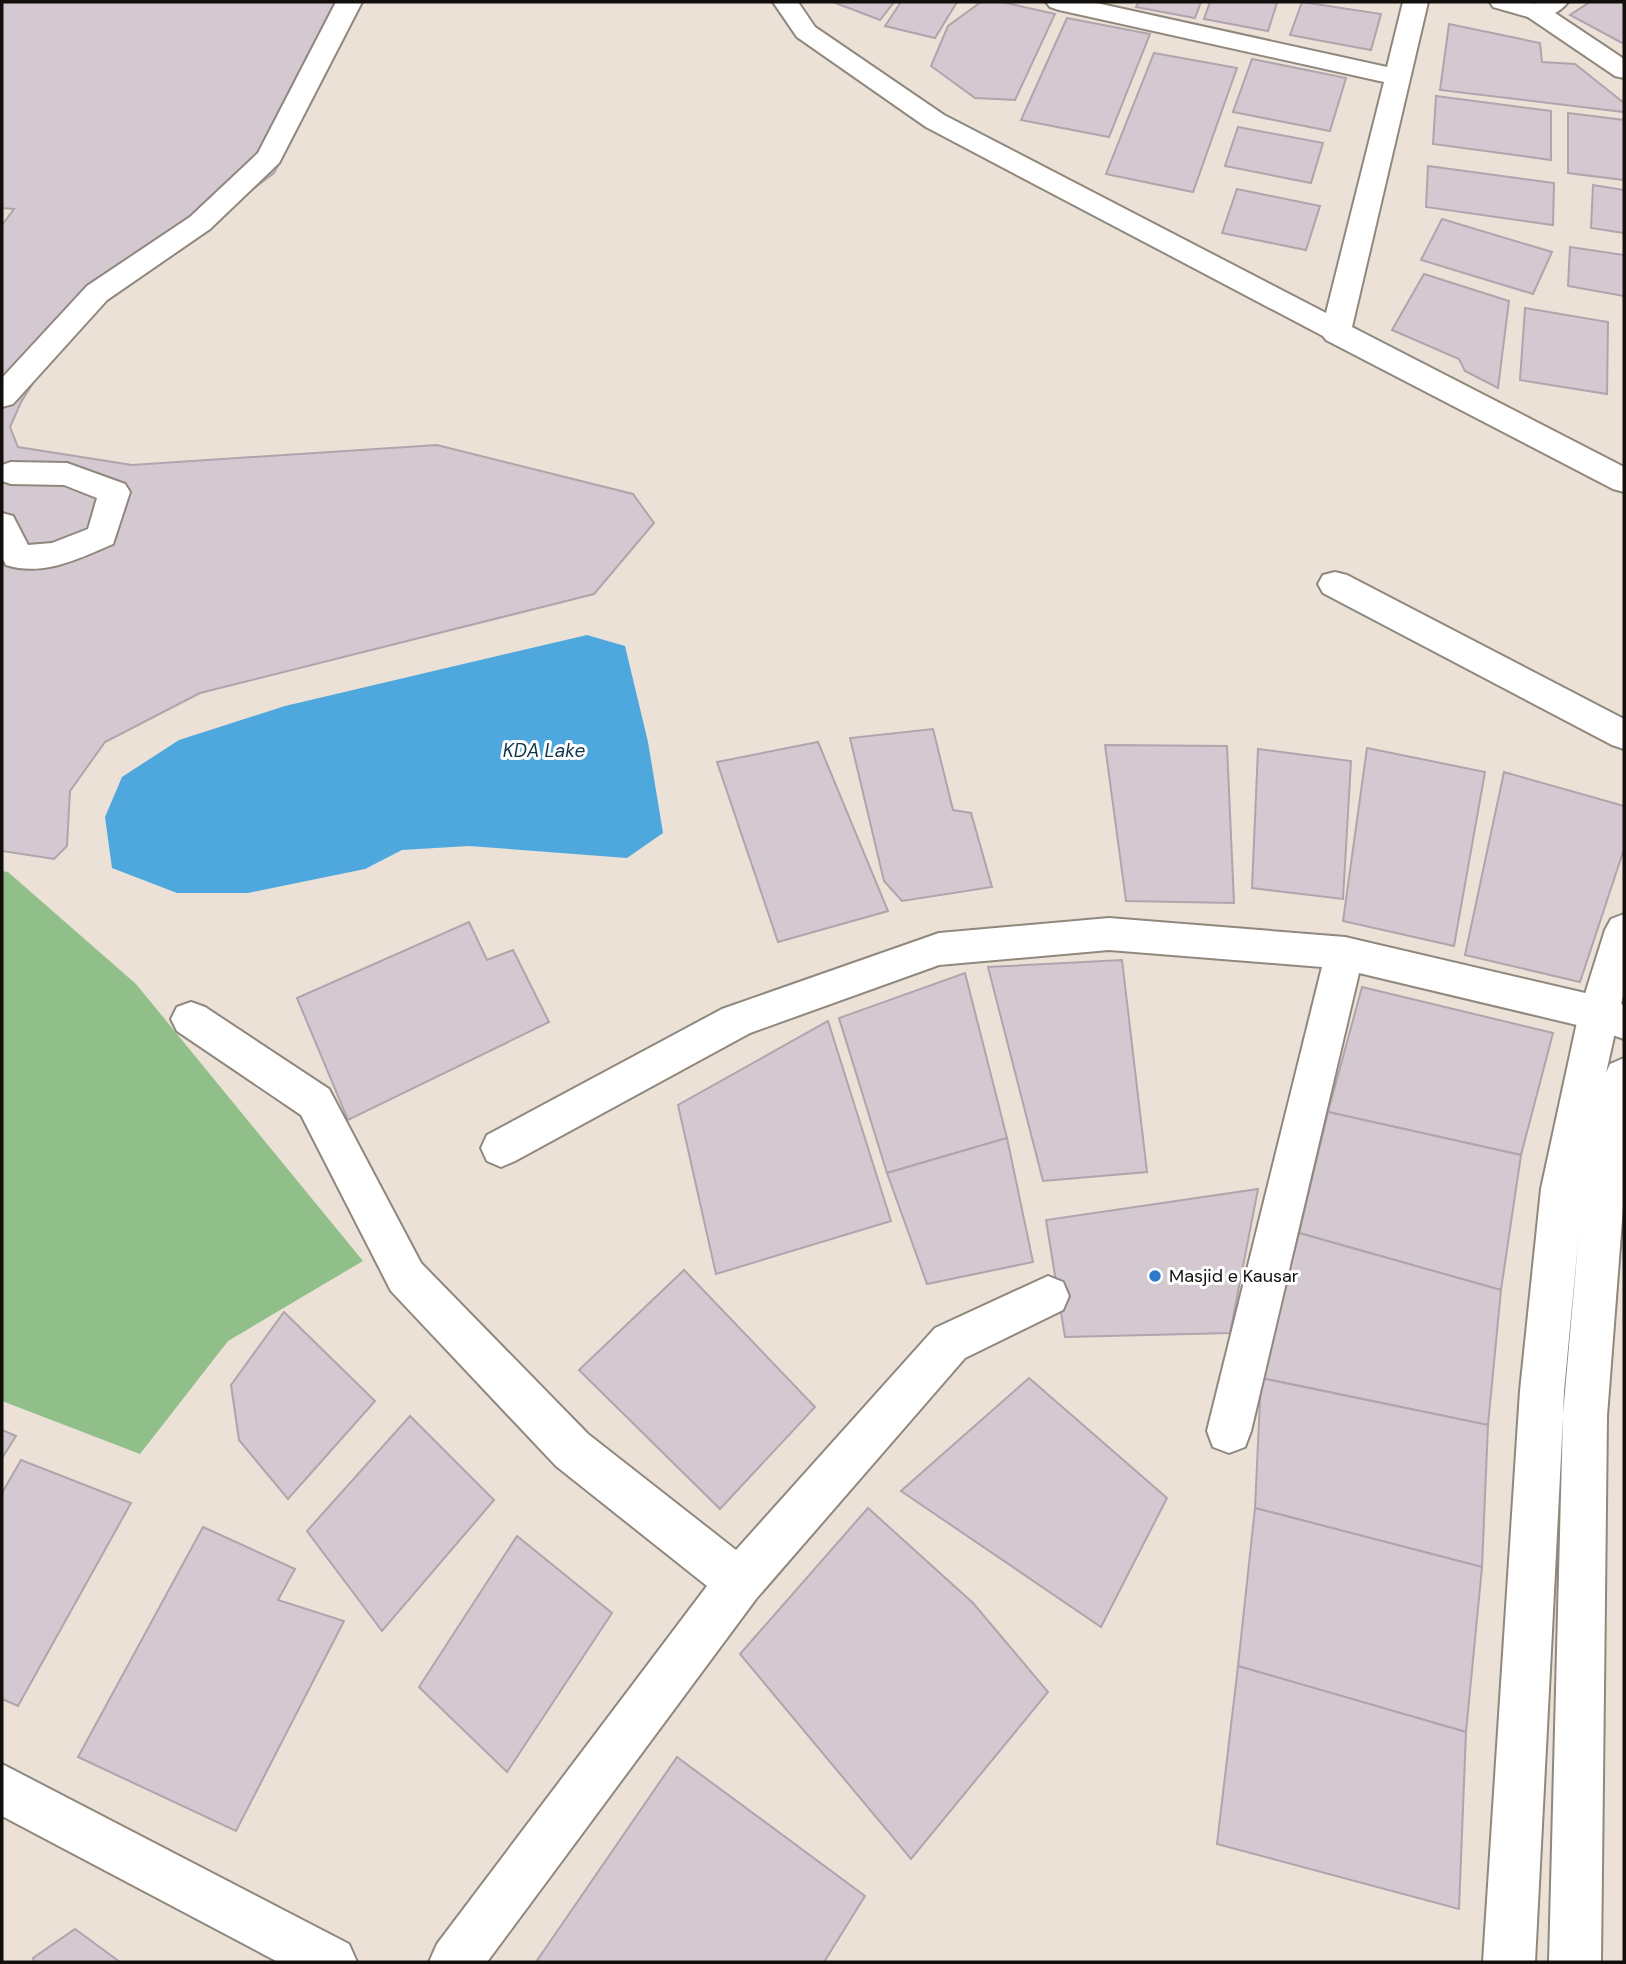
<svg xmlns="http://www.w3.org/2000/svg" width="1626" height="1964" font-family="'DM Sans',sans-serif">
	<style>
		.green { fill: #91bf8a }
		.water { fill: #4ea8dd }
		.building { fill: #d4c9d1; stroke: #b0a4ad; stroke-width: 2 }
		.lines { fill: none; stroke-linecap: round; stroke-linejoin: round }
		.minor-casing { stroke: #90877d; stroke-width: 4 }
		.tertiary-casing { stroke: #90877d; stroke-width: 4 }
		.minor { fill: #fff; fill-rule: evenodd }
		.tertiary { fill: #fff; fill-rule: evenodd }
		.poi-dot { fill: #2d7bca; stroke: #fff; stroke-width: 2.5 }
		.labels { text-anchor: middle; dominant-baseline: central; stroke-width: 6; stroke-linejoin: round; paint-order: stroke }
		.poi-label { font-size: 18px; fill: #110e0b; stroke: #fff; text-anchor: start }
		.water-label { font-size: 19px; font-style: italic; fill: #0e354b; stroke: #fff }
	</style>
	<rect width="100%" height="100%" fill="#ebe1d6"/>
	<path class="green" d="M2 871 8 872 136 984 363 1261 228 1341 140 1454 2 1401Z"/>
	<path class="water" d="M587 635 625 646 648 742 663 833 627 858 469 846 402 850 365 869 248 893H177L112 868 105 817 122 777 179 740 285 706Z"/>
	<g class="building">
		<path d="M2 2H362L274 173 101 305 47 361 21 402 10 427 18 447 132 465 437 445 633 494 654 523 594 594 200 693 105 742 70 791 67 846 54 859 2 851V225L14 209 2 208Z"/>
		<path d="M833 2H894L880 20Z"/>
		<path d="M901 2H957L935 38 885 26Z"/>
		<path d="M981 2H1002L1055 14 1015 100 975 98 931 66 948 26Z"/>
		<path d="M1139 2H1201L1195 18 1136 7Z"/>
		<path d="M1210 2H1272L1277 3 1268 31 1204 19Z"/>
		<path d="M1302 2 1381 14 1371 50 1290 35Z"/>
		<path d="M1590 2H1624V44L1570 15Z"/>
		<path d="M1067 18 1150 34 1109 137 1021 120Z"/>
		<path d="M1449 24 1540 43 1542 62 1575 64 1624 103V112L1440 90Z"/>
		<path d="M1154 53 1237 68 1193 192 1106 174Z"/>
		<path d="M1252 59 1346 78 1330 131 1233 112Z"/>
		<path d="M1436 96 1551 111V160L1433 144Z"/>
		<path d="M1568 113 1624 120V180L1568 173Z"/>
		<path d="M1238 127 1323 143 1311 183 1225 166Z"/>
		<path d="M1428 166 1554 183 1553 225 1426 207Z"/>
		<path d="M1593 185 1624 190V233L1591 228Z"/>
		<path d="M1237 189 1320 206 1306 250 1222 233Z"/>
		<path d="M1442 219 1552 252 1533 294 1421 260Z"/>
		<path d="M1570 247 1624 255V296L1568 286Z"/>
		<path d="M1424 274 1509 301 1498 388 1465 371 1459 359 1392 330Z"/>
		<path d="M1525 308 1608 322 1607 394 1520 380Z"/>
		<path d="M933 729 953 810 971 813 992 887 902 901 884 881 850 738Z"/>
		<path d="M818 742 888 911 778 942 717 762Z"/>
		<path d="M1105 745 1227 746 1234 903 1126 901Z"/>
		<path d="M1367 748 1485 772 1454 946 1343 921Z"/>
		<path d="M1258 749 1351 761 1343 899 1252 888Z"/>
		<path d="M1504 772 1624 806V849L1580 982 1465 955Z"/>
		<path d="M469 922 487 960 513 950 549 1022 348 1120 297 998Z"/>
		<path d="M1122 960 1147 1172 1043 1181 988 967Z"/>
		<path d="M965 973 1007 1138 887 1173 839 1018Z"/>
		<path d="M1362 987 1553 1033 1521 1155 1328 1112Z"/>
		<path d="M828 1021 891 1221 716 1274 678 1105Z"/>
		<path d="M1328 1112 1521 1155 1501 1290 1299 1233Z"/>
		<path d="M1007 1138 1033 1262 927 1284 887 1173Z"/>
		<path d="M1258 1189 1230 1333 1065 1337 1046 1220Z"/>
		<path d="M1299 1233 1501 1290 1488 1425 1261 1378Z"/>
		<path d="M684 1270 815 1407 720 1509 579 1370Z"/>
		<path d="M284 1312 375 1401 288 1499 239 1440 231 1385Z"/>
		<path d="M1029 1378 1167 1498 1101 1627 901 1491Z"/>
		<path d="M1261 1378 1488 1425 1482 1567 1255 1508Z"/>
		<path d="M410 1416 494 1500 382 1631 307 1531Z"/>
		<path d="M2 1430 16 1436 2 1458Z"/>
		<path d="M21 1460 131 1503 18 1706 2 1699V1493Z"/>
		<path d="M868 1508 973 1603 1048 1692 911 1859 740 1654Z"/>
		<path d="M1255 1508 1482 1567 1466 1732 1238 1666Z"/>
		<path d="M203 1527 295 1569 278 1600 344 1621 236 1831 78 1757Z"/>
		<path d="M517 1536 612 1613 507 1772 419 1687Z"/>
		<path d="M1238 1666 1466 1732 1459 1909 1217 1844Z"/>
		<path d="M677 1757 865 1896 824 1962H536Z"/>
		<path d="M75 1929 120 1962H34L33 1958Z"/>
	</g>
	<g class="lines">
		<g class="minor-casing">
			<g id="minor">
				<path d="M336 2H362L279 163 210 229 107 300 13 404 2 407V378L87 286 190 217 258 153Z"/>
				<path d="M773 2H798L815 27 944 115 1326 313 1384 82 1059 10 1050 7 1046 2H1092L1387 67 1403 2H1428L1352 327 1624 467V492L1613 489 1326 340 1323 336 926 127 797 37Z"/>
				<path d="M1537 2H1568C1559 14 1542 21 1528 17L1524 12Z"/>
				<path d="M11 462 67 463 125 484 130 492 113 544C80 558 44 577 6 565L2 557V513L13 516 28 545 52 543 88 529 97 498 64 485 11 484 2 481V465Z"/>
				<path d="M1335 572 1347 575 1624 719V749L1612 745 1323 593 1318 584 1323 575Z"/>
				<path d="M1109 918 1345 937 1598 996 1624 1005V1039L1598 1030 1359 973 1251 1431 1245 1447 1229 1453 1213 1447 1207 1431 1322 967 1109 950 939 965 750 1033 515 1161 501 1167 487 1161 481 1148 487 1135 722 1009 939 933Z"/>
				<path d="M191 1002 205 1007 329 1089 421 1263 588 1434 736 1550 935 1328 1048 1276 1063 1282 1069 1296 1063 1310 965 1358 756 1599 487 1962H429L437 1944 707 1586 556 1466 391 1291 301 1115 177 1031 171 1019 177 1007Z"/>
				<path d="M2 1764 349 1944 357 1962H278L2 1816Z"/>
			</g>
		</g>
		<g class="tertiary-casing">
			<g id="tertiary">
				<path d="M1490 2H1529L1546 7 1624 59V78L1615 76 1528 17 1493 7Z"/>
				<path d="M1624 914V991L1606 1073 1610 1064 1624 1058V1194L1607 1416 1601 1962H1549L1563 1417 1535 1962H1483L1520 1391 1541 1189 1579 1013 1605 930 1611 919ZM1579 1232 1563 1415 1564 1391Z"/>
			</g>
		</g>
		<use href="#minor" class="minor"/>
		<use href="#tertiary" class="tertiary"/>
	</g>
	<circle class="poi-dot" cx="1155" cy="1276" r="7"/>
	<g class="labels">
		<g class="poi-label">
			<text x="1169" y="1276">Masjid e Kausar</text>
		</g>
		<g class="water-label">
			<text x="544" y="750">KDA Lake</text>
		</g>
	</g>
	<rect width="1626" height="1964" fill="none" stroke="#110e0b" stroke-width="7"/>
</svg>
